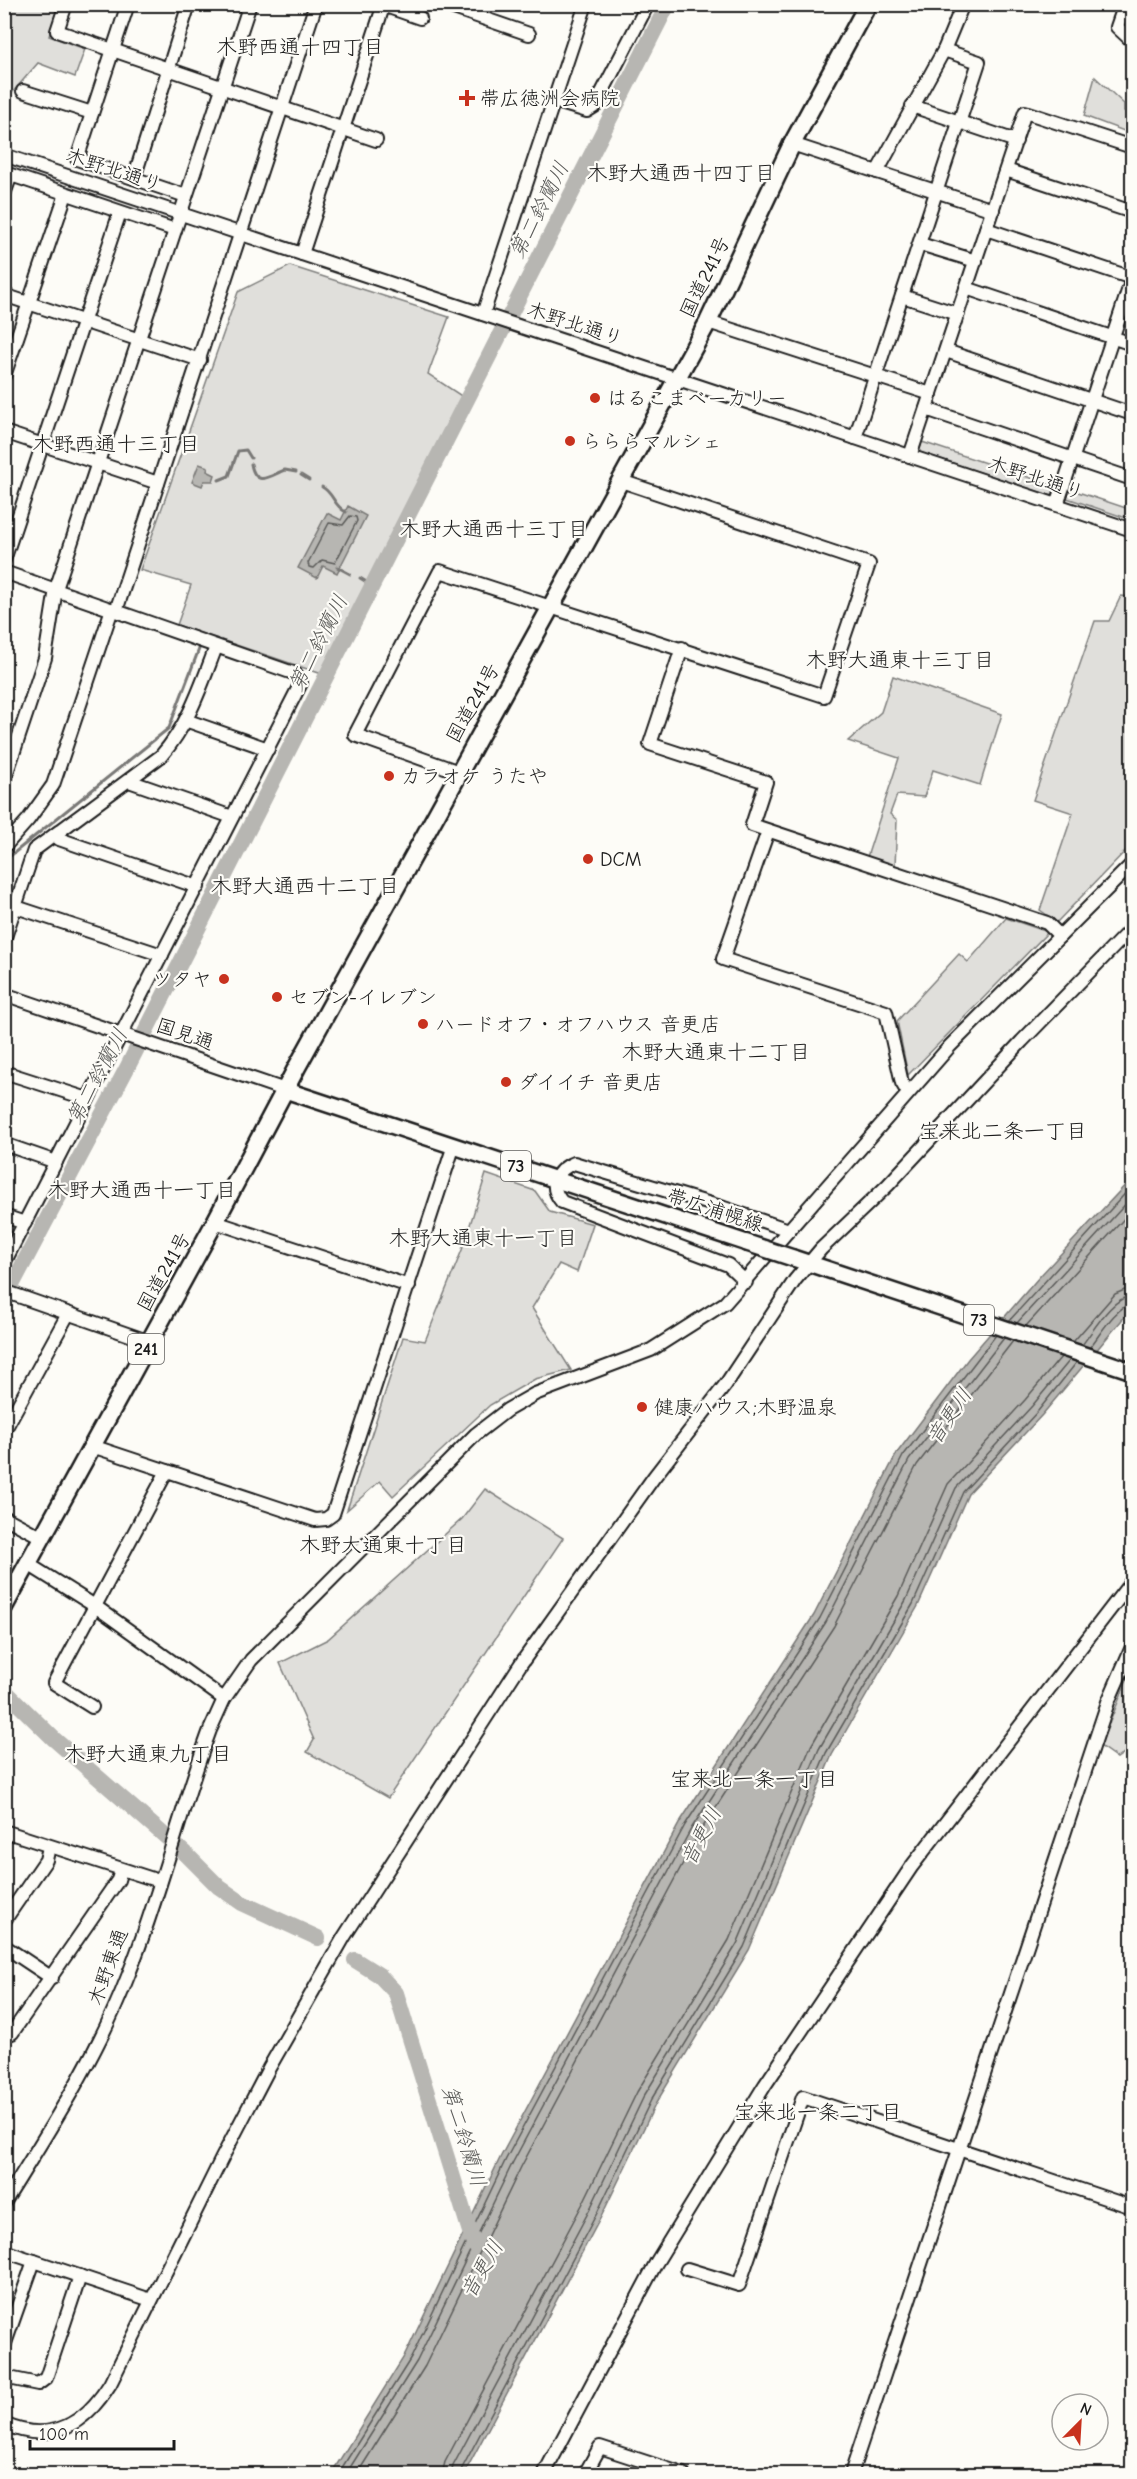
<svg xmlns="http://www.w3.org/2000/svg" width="1137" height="2479" font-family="'Comic Neue','Klee One',sans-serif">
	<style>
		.green { fill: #e0dfdb; stroke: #7e7e7c; stroke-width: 1.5 }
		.water { fill: #b7b6b2; stroke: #797876; stroke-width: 1.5 }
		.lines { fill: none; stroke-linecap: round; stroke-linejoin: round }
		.shore { stroke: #5a5a58; stroke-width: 1.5 }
		.stream { stroke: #797876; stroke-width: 3 }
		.river { stroke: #b7b6b2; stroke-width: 16 }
		.minor-casing { stroke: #1c1c1c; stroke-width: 16 }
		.major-casing { stroke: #1c1c1c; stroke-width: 20 }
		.highway-casing { stroke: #1c1c1c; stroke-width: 21 }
		.minor { stroke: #fdfcf7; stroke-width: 12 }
		.major { stroke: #fdfcf7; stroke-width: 15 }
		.highway { stroke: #fdfcf7; stroke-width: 16 }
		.major-bridge-casing { stroke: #1c1c1c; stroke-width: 20; stroke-linecap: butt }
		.major-bridge { stroke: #fdfcf7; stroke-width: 15 }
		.poi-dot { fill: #c8321e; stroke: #fdfcf7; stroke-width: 2 }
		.labels { text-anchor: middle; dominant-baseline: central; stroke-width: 4.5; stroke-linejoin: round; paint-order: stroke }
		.shield { fill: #fdfcf7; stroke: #605f5e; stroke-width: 1.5 }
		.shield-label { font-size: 18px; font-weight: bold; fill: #1c1c1c }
		.poi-label { font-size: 20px; fill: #1c1c1c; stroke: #fdfcf7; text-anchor: start }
		.street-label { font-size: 20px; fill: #1c1c1c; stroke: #fdfcf7 }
		.neighbourhood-label { font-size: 21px; fill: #1c1c1c; stroke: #fdfcf7 }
		.water-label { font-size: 21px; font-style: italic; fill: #5a5a58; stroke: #fdfcf7 }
	</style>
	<rect width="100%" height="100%" fill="#fdfcf7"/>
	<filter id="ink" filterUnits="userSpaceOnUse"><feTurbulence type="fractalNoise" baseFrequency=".0167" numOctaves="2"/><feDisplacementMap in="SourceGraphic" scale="12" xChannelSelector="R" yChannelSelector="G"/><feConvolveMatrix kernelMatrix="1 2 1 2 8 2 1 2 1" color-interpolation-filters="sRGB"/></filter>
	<g filter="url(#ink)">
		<g class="green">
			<path d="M11 5H59L49 36 85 49 75 77 38 63 5 101V24Z"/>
			<path d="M1095 77 1124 104V111L1132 115V134L1084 116Z"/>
			<path d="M290 266 449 317 428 374 463 397 322 674 177 625 191 585 140 570 238 292Z"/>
			<path d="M922 442 1055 486 1052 496 919 452Z"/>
			<path d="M1069 489 1132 510V520L1067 498Z"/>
			<path d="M1121 596 1132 597V844L1057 922 1040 910 1073 813 1033 800 1095 621H1109Z"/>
			<path d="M893 676 1002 714 980 785 933 770 924 797 897 795 890 814 897 820 895 866 867 857 899 758 848 741 881 712Z"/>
			<path d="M1006 918 1048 932 908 1075 897 1021 959 954 968 962Z"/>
			<path d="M486 1174 535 1191 550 1212 593 1224 577 1272 559 1264 532 1308 571 1370 535 1379 490 1405 393 1496 380 1481 347 1510 403 1337 425 1341 462 1250Z"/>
			<path d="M485 1489 563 1538 388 1798 307 1752 314 1740 280 1663 328 1639 462 1519Z"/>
			<path d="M1132 1668V1747L1117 1758 1100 1746Z"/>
		</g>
		<g class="water">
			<path d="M199 464 208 467 207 471 215 475 213 481H204L202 486 192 482Z"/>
			<path d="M348 506 366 516 337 573 323 566 317 578 298 568 327 513 341 520Z"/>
			<path d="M1132 1178V1308L1042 1415 968 1494 918 1606 832 1755 749 1950 656 2103 602 2215 464 2474H331L405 2355 501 2156 680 1822 814 1615 897 1453 968 1359 1040 1276Z"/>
		</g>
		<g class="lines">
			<g class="shore">
				<path d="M350 516 356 517 357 521 335 563 322 560 314 568 309 567 308 563 329 523 343 525Z"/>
				<path d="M1009 1321 1132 1186"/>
				<path d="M1017 1323 1132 1197"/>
				<path d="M1026 1326 1132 1210"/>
				<path d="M1073 1342 1115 1294 1132 1287"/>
				<path d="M1082 1345C1094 1330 1112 1297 1132 1296"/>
				<path d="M1090 1347C1100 1335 1116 1306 1132 1304"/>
				<path d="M338 2474 411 2358 506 2159 685 1825 820 1618 903 1456 996 1335"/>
				<path d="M346 2474 417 2361 513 2162 691 1829 826 1622 909 1460 1004 1338"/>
				<path d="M357 2474 425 2366 521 2167 699 1833 834 1626 917 1465 1013 1341"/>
				<path d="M442 2474 445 2462 582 2205 637 2092 729 1940 811 1746 898 1596 948 1484 1025 1400 1061 1357"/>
				<path d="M451 2474 453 2466 590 2209 644 2096 737 1944 819 1749 906 1600 956 1488 1032 1406 1070 1360"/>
				<path d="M459 2474 597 2213 651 2100 744 1947 826 1753 913 1604 963 1492 1038 1411 1077 1362"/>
			</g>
			<g class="stream">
				<path d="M251 464C256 490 272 474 285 470L296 472"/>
				<path d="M301 475 309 480"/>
				<path d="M219 480 229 476 238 451 246 450 251 458"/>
				<path d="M322 487C334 493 333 506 346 512"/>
				<path d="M337 567 350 574"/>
				<path d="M360 578 373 586"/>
				<path d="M4 861 169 728 199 649"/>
			</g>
			<g class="river">
				<path d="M4 1300 127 1068 668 4"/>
				<path d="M4 1690 54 1739 188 1856 219 1887 242 1903 318 1938"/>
				<path d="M355 1960 379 1975 396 1993 474 2245"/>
			</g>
			<g class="minor-casing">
				<g id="minor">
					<path d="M66 4 57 31 376 140"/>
					<path d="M128 4 77 159 186 196"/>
					<path d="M380 4 420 18"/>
					<path d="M442 4 529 34"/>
					<path d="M1125 4 1117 27 1132 41"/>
					<path d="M23 91 92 113"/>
					<path d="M554 101 587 111 595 106 648 4"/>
					<path d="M912 106 1016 141"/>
					<path d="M792 144 993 210"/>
					<path d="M4 155 1132 530"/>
					<path d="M1006 170 1132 212"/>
					<path d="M877 172 944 50 963 4"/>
					<path d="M134 178 189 4"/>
					<path d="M4 194 11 175 175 230"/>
					<path d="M986 229 1132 278"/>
					<path d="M920 244 976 261"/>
					<path d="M302 254 384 4"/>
					<path d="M966 288 1132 344"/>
					<path d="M4 295 200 360"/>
					<path d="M902 296 958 314"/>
					<path d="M483 314 586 4"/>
					<path d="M708 322 931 394"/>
					<path d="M946 351 1132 414"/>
					<path d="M4 376 66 194"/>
					<path d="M926 409 1132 479"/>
					<path d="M4 432 158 483"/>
					<path d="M855 438 979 62 944 50"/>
					<path d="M910 456 1025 112 1132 147"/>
					<path d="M1057 505 1132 279"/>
					<path d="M4 560 120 212"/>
					<path d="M4 572 296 674 301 683 4 1263"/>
					<path d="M116 611 316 4"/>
					<path d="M682 648 650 744 766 782 752 825 1047 923 1060 936"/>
					<path d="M188 721 268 749"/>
					<path d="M459 772 355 735 440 571 824 696 869 564 621 481"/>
					<path d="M4 781 45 658 56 589 250 4"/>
					<path d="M129 781 232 817"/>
					<path d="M768 831 723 959 886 1012 902 1083 908 1093"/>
					<path d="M55 835 59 839 198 887"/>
					<path d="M4 847 28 820 53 785 112 609"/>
					<path d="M16 907 162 955"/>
					<path d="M4 940 34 850 161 756C189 724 201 686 216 647"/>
					<path d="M4 994 285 1090"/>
					<path d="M4 1072 88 1099"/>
					<path d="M4 1144 56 1162"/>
					<path d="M4 1216 25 1223"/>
					<path d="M215 1222 409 1286"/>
					<path d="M746 1282 728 1265 562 1202C548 1186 556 1170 574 1163L724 1208 789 1230"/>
					<path d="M4 1291 150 1342"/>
					<path d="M4 1431 68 1314"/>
					<path d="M92 1446 315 1520 326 1519 333 1514 454 1145"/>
					<path d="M4 1517 43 1538"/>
					<path d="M28 1564 95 1606 224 1699"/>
					<path d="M92 1707 54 1683 167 1471"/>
					<path d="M4 1831 159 1881"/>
					<path d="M4 1921 46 1860 49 1847"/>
					<path d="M4 1946 52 1978"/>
					<path d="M4 2027 12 2033 118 1880 121 1870"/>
					<path d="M4 2203C49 2130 97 2057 128 1976 160 1896 180 1811 210 1730L224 1699 251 1660 476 1434 507 1410 535 1394 651 1350 725 1303 950 1046 1132 864"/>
					<path d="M4 2251 151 2300"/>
					<path d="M687 2269 739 2285 803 2097 1132 2207"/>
					<path d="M4 2346 34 2261"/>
					<path d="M4 2377 38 2384 46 2378 80 2276"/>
					<path d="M4 2424C51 2445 85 2424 110 2384L222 2158 269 2068 344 1937 520 1665 654 1477 726 1384 795 1280 821 1249 888 1185 1022 1041 1132 928"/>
					<path d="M544 2474 656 2263 765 2085 912 1866 1132 1581"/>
					<path d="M585 2474 600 2447 683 2474"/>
					<path d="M851 2474 1108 1702 1132 1647"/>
				</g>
			</g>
			<g class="major-casing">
				<g id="major">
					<path d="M285 1090 747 1243"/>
					<path d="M793 1258 1132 1371"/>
				</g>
			</g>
			<g class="highway-casing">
				<path id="highway" d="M4 1607 215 1222 297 1067 708 322 792 144 868 4"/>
			</g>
			<use href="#minor" class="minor"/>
			<use href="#major" class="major"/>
			<use href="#highway" class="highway"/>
			<g class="major-bridge-casing">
				<path id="major-bridge" d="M747 1243 793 1258"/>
			</g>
			<use href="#major-bridge" class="major-bridge"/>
		</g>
	</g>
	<g class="poi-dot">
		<path d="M464 89h6v6h6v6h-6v6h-6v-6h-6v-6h6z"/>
		<circle cx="595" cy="398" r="6"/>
		<circle cx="570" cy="441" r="6"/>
		<circle cx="389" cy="776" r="6"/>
		<circle cx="588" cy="859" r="6"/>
		<circle cx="224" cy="979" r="6"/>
		<circle cx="277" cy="997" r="6"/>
		<circle cx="423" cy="1024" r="6"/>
		<circle cx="506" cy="1082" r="6"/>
		<circle cx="642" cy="1407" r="6"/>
	</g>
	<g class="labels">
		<g class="shield">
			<rect x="501" y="1151" width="30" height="30" rx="4.5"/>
			<rect x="964" y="1305" width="30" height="30" rx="4.5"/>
			<rect x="128" y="1334" width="36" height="30" rx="4.5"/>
		</g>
		<g class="shield-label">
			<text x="516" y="1166">73</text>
			<text x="979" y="1320">73</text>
			<text x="146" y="1349">241</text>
		</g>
		<g class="poi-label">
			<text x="480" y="98">帯広徳洲会病院</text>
			<text x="607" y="398">はるこまベーカリー</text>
			<text x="582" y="441">らららマルシェ</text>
			<text x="401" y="776">カラオケ うたや</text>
			<text x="600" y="859">DCM</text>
			<text x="212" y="979" text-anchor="end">ツタヤ</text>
			<text x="289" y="997">セブン-イレブン</text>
			<text x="435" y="1024">ハードオフ・オフハウス 音更店</text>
			<text x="518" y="1082">ダイイチ 音更店</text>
			<text x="654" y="1407">健康ハウス;木野温泉</text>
		</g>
		<g class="street-label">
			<text transform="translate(114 170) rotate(18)">木野北通り</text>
			<text transform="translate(705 277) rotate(-64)">国道241号</text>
			<text transform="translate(575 324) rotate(18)">木野北通り</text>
			<text transform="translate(1036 478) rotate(18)">木野北通り</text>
			<text transform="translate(473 703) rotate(-61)">国道241号</text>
			<text transform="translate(185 1034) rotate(19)">国見通</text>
			<text transform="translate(715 1210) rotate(18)">帯広浦幌線</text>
			<text transform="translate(164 1272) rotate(-61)">国道241号</text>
			<text transform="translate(108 1967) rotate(-70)">木野東通</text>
		</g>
		<g class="neighbourhood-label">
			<text x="300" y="47">木野西通十四丁目</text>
			<text x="681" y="173">木野大通西十四丁目</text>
			<text x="116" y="444">木野西通十三丁目</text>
			<text x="494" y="529">木野大通西十三丁目</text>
			<text x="900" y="660">木野大通東十三丁目</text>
			<text x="305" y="886">木野大通西十二丁目</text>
			<text x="716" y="1052">木野大通東十二丁目</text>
			<text x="1003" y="1131">宝来北二条一丁目</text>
			<text x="142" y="1190">木野大通西十一丁目</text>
			<text x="483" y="1238">木野大通東十一丁目</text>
			<text x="383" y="1545">木野大通東十丁目</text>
			<text x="148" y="1754">木野大通東九丁目</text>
			<text x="754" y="1779">宝来北一条一丁目</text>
			<text x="818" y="2112">宝来北一条二丁目</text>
		</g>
		<g class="water-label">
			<text transform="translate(539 210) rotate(-63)">第二鈴蘭川</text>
			<text transform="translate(318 643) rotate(-63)">第二鈴蘭川</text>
			<text transform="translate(97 1076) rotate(-62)">第二鈴蘭川</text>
			<text transform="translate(949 1416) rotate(-56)">音更川</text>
			<text transform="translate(701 1836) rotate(-62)">音更川</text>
			<text transform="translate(464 2136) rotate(73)">第二鈴蘭川</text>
			<text transform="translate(482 2269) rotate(-60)">音更川</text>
		</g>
	</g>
	<rect width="1137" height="2479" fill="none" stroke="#fdfcf7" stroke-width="24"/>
	<rect x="12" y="12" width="1113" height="2455" fill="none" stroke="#1c1c1c" stroke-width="2" filter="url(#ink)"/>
	<g transform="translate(1080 2422) rotate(24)"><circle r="28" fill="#fdfcf7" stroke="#a3a29f" stroke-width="1.5"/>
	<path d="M0-4.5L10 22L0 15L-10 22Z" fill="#c8321e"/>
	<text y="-9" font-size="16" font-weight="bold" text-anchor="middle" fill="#1c1c1c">N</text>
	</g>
	<path d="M30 2440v9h144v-9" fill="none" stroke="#1c1c1c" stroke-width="3"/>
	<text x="39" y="2440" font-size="18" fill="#1c1c1c" stroke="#fdfcf7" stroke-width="4.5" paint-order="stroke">100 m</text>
</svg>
